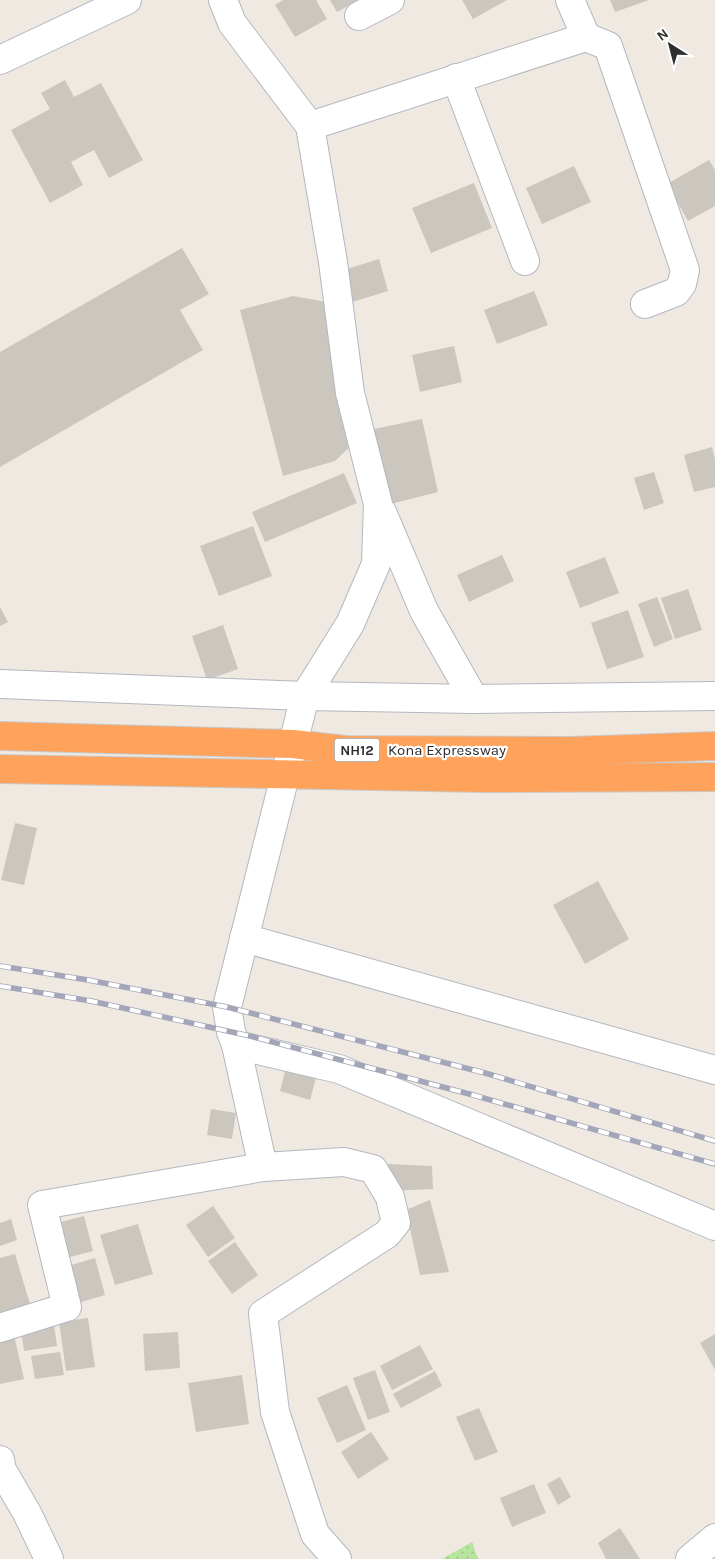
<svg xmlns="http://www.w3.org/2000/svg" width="715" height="1559" font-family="Karla,sans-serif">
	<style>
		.grass { fill: url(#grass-dots) }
		.building { fill: #cbc7bf }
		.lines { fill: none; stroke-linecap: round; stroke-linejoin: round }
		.minor-casing { stroke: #b4b7c1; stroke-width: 30 }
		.highway-casing { stroke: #c9c9c9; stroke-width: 30 }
		.minor { stroke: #fff; stroke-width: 28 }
		.highway { stroke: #ffa35c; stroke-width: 28 }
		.rail-casing { stroke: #a3a6b8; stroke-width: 5.5 }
		.rail { stroke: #fff; stroke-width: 4; stroke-dasharray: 11; stroke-linecap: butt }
		.labels { text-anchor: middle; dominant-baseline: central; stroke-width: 4.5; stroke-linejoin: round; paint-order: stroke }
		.shield { fill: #fff; stroke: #6d6d6d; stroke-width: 1 }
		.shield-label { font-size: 14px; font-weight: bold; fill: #2e2e2e }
		.street-label { font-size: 15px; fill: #2e2e2e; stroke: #fff }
	</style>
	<defs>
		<pattern id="grass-dots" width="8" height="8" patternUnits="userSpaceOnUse" patternTransform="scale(1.25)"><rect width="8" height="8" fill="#b6e59e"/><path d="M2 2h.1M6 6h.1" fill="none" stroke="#9dc588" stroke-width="1.8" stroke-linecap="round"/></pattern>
	</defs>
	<rect width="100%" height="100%" fill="#efe9e1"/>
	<path class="grass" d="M472 1542 478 1559H442Z"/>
	<g class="building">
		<path d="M283 0H316L327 19 295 37 275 5Z"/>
		<path d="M330 0H359L337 12Z"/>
		<path d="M462 0H507L473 19Z"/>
		<path d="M610 0H649L615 12Z"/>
		<path d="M65 80 74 97 101 83 143 160 109 178 94 150 71 162 83 185 50 203 11 130 50 109 41 93Z"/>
		<path d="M709 160 715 170V206L688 221 667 184Z"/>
		<path d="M574 166 591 202 542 224 526 188Z"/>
		<path d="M474 183 492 228 431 253 412 208Z"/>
		<path d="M182 248 209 294 180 310 203 350 0 467V352Z"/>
		<path d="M379 259 388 291 346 304 337 272Z"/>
		<path d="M534 291 548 325 497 344 484 310Z"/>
		<path d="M293 296 327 302 360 437 335 461 283 476 240 310Z"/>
		<path d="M454 346 462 382 420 392 412 355Z"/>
		<path d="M422 419 438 492 383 506 374 429Z"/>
		<path d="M712 447 715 459V487L694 492 684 455Z"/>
		<path d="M654 472 664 503 644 510 634 478Z"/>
		<path d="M344 473 357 503 265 542 252 512Z"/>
		<path d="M253 526 272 576 219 596 200 546Z"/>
		<path d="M502 555 514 581 469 602 457 575Z"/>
		<path d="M605 557 619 593 580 608 566 572Z"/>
		<path d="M688 589 702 630 675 639 661 598Z"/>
		<path d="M657 597 673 639 654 647 638 604Z"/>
		<path d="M0 607 8 622 0 626Z"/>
		<path d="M628 610 644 657 607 669 591 623Z"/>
		<path d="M223 625 238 669 207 680 192 636Z"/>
		<path d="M15 823 37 828 24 885 1 880Z"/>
		<path d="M598 881 629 939 585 964 553 905Z"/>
		<path d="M287 1063 318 1071 310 1100 280 1091Z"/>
		<path d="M211 1109 236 1113 232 1139 207 1135Z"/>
		<path d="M388 1164 432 1166 433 1189 389 1191Z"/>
		<path d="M430 1200 449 1272 420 1275 406 1210Z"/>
		<path d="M213 1206 235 1238 208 1257 186 1225Z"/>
		<path d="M84 1216 93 1251 66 1258 57 1223Z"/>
		<path d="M11 1219 17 1240 0 1246V1223Z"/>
		<path d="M138 1224 153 1274 115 1285 100 1235Z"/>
		<path d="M235 1242 258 1275 232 1294 208 1261Z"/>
		<path d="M15 1254 33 1314 0 1325V1258Z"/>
		<path d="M95 1258 105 1295 78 1303 68 1266Z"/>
		<path d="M88 1318 95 1367 66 1371 59 1322Z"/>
		<path d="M54 1325 57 1346 24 1351 21 1330Z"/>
		<path d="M178 1332 180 1368 145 1371 143 1334Z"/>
		<path d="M715 1334V1370L700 1343Z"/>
		<path d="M14 1335 24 1379 0 1384V1338Z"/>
		<path d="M420 1345 433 1369 392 1390 380 1366Z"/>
		<path d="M60 1352 64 1375 35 1379 31 1356Z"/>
		<path d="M375 1370 390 1412 368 1420 353 1378Z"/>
		<path d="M435 1371 442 1386 401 1408 393 1394Z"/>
		<path d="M242 1375 249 1424 196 1432 188 1383Z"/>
		<path d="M347 1385 366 1430 337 1443 317 1398Z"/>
		<path d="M479 1408 498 1452 475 1461 456 1417Z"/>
		<path d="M371 1432 389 1459 358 1479 341 1452Z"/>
		<path d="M560 1477 571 1497 558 1505 547 1484Z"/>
		<path d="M534 1484 546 1513 512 1527 500 1498Z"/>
		<path d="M620 1528 640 1559H606L598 1543Z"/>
	</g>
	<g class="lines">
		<g class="minor-casing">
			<g id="minor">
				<path d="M223 0 232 23 310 126 333 262 350 393 378 504 376 564 350 624 305 696 227 1007 231 1032 236 1045 263 1167"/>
				<path d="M359 16 390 0"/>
				<path d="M586 37 608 46 685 270 682 284 676 292 645 304"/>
				<path d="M0 60 127 0"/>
				<path d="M456 78 525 261"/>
				<path d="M310 126 586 37 570 0"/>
				<path d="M382 512 424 611 474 699"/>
				<path d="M0 684 305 696 474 699 715 696"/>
				<path d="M244 938 715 1070"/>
				<path d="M236 1045 339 1069 715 1226"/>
				<path d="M0 1328 67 1307 42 1205 263 1167 344 1162 373 1169 390 1197 396 1223 387 1234 263 1314 275 1412 315 1534 337 1559"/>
				<path d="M0 1460 2 1470 27 1513 49 1559"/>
				<path d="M690 1559 715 1538"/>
			</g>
		</g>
		<g class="highway-casing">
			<g id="highway">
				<path d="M0 736 293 744 345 750 571 751 715 746"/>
				<path d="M0 769 482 778 715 777"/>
			</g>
		</g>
		<use href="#minor" class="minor"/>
		<use href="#highway" class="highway"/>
		<g class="rail-casing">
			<g id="rail">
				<path d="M0 966 88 980 227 1007 485 1073 715 1141"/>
				<path d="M0 986 91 1001 250 1036 473 1095 715 1164"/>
			</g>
		</g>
		<use href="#rail" class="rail"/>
	</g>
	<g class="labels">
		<rect class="shield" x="334.5" y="738.5" width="45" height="23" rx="4"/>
		<g class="shield-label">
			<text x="357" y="750">NH12</text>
		</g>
		<g class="street-label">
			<text x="447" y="750">Kona Expressway</text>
		</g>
	</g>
	<g transform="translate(670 45) rotate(324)" stroke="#ffffff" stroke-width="4" paint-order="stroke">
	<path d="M0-4L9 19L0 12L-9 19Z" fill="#2e2e2e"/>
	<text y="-8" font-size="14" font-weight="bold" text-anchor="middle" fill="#2e2e2e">N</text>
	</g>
</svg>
